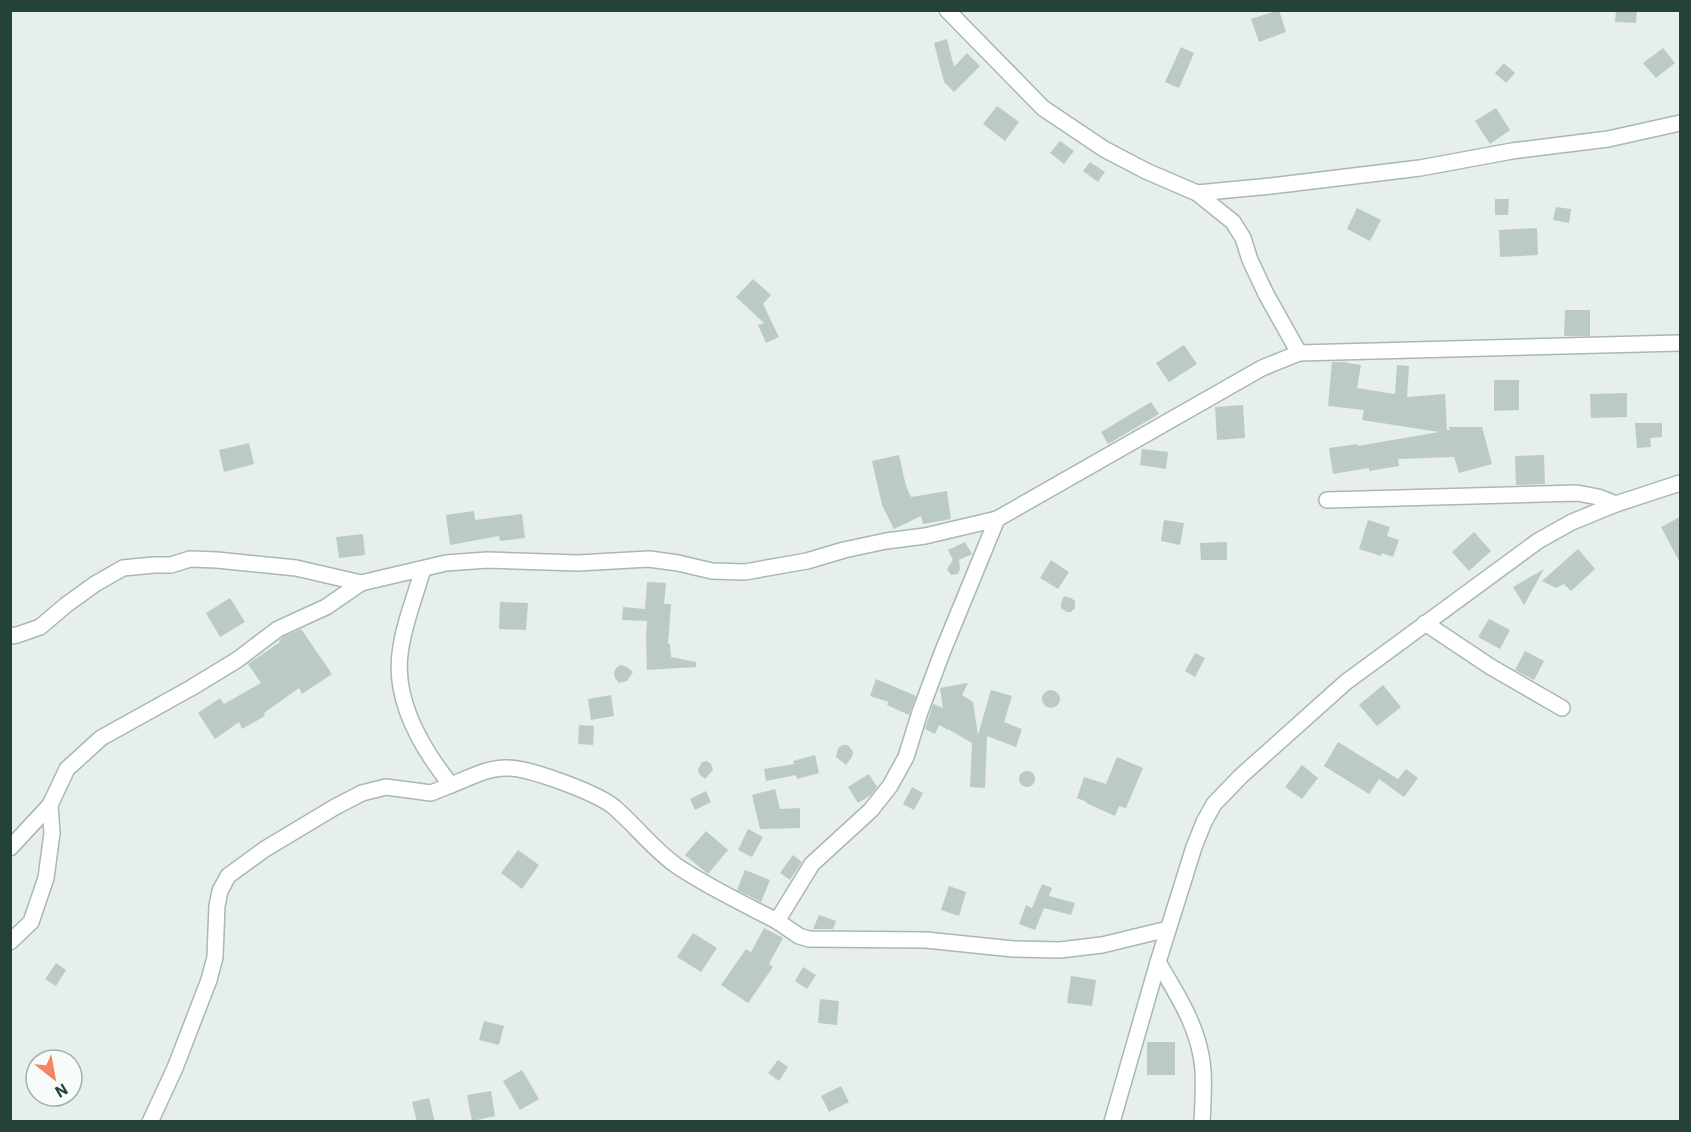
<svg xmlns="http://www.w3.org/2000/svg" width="1691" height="1132" font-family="'IBM Plex Sans',sans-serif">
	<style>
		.building { fill: #bbcac4 }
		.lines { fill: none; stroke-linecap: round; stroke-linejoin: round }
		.minor-casing { stroke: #a8b8b2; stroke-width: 18 }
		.minor { stroke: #fff; stroke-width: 15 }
	</style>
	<rect width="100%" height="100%" fill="#e6efeb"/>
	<g class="building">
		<path d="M1279 10 1286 32 1259 42 1251 19Z"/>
		<path d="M1616 10H1637L1636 23 1615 22Z"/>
		<path d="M947 39 954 67 967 53 980 66 954 92 944 82 934 43Z"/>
		<path d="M1181 47 1194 53 1179 88 1165 82Z"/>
		<path d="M1663 48 1675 63 1656 78 1643 63Z"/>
		<path d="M1504 63 1515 73 1506 83 1495 73Z"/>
		<path d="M997 106 1019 122 1005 141 983 124Z"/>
		<path d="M1496 108 1510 130 1490 144 1475 121Z"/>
		<path d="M1060 141 1074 151 1064 164 1050 153Z"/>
		<path d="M1090 162 1105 172 1098 182 1083 171Z"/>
		<path d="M1495 199H1509L1508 215H1495Z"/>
		<path d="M1556 207 1571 209 1569 223 1553 220Z"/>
		<path d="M1357 208 1381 220 1370 241 1347 229Z"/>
		<path d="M1537 228 1538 255 1500 257 1499 230Z"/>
		<path d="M753 279 771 295 763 304 779 337 766 343 758 325 764 323 736 297Z"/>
		<path d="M1565 310H1590V336H1564Z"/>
		<path d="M1184 345 1197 364 1169 382 1156 363Z"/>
		<path d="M1332 362H1347V363L1361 365 1357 388 1395 394 1397 365 1409 366 1407 397 1445 394 1447 430H1450L1449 427H1482L1492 464 1459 473 1454 457 1398 459 1399 466 1369 471V468L1333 474 1329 448 1357 444 1358 446 1439 432 1362 420 1364 410 1328 406Z"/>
		<path d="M1494 380H1519V410L1494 411Z"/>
		<path d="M1627 393V417L1591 418 1590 394Z"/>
		<path d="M1151 402 1159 414 1108 444 1101 432Z"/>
		<path d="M1243 405 1245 438 1217 440 1215 407Z"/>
		<path d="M1635 423H1662V437L1650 438 1651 447 1637 448Z"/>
		<path d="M249 443 254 464 224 472 219 450Z"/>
		<path d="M1142 449 1168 452 1166 469 1140 465Z"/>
		<path d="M899 455 906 486 911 497 947 491 951 519 923 524 921 516 894 529 882 505 872 461Z"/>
		<path d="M1544 455 1545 484 1516 485 1515 456Z"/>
		<path d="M474 511 475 520 522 514 525 538 500 541 499 536 450 545 446 515Z"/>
		<path d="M1680 517V563L1661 527Z"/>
		<path d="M1164 520 1184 523 1180 545 1161 541Z"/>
		<path d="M1368 520 1390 527 1387 536 1399 540 1393 557 1382 553 1381 556 1359 549Z"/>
		<path d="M1474 532 1491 551 1469 571 1452 552Z"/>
		<path d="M363 534 365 555 339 558 336 537Z"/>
		<path d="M965 542 972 554 959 560 960 569 958 574 951 575 947 569 953 560 948 550Z"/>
		<path d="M1227 542V560H1201L1200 543Z"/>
		<path d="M1578 549 1595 569 1571 591 1564 584 1556 588 1542 581Z"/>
		<path d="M1051 560 1069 572 1058 589 1040 578Z"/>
		<path d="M1544 569 1524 605 1513 587Z"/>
		<path d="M647 582 666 583 664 604H671L668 644H670L671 657 696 662V667L647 670 646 635 647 621 622 620 623 607 645 609Z"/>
		<path d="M1064 596 1071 598 1075 601V608L1071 612H1067L1061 608V603Z"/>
		<path d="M230 598 245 622 220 637 206 613Z"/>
		<path d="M500 602 528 603 526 630 499 629Z"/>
		<path d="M1489 619 1510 630 1500 649 1478 637Z"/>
		<path d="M301 629 332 674 302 694 299 688 264 713 265 716 242 729 239 722 215 739 198 713 220 698 224 704 261 683 248 664 280 642 279 641 283 637Z"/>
		<path d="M1525 651 1544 661 1534 680 1515 670Z"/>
		<path d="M1195 653 1205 658 1195 677 1185 671Z"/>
		<path d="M621 665 627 667 633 672 627 681 619 683 615 678 614 673 616 668Z"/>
		<path d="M876 679 916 696 909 715 887 705 889 702 870 696Z"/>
		<path d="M968 683 962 695 973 702 978 735 991 690 1012 696 1004 722 1022 729 1016 747 987 736 985 788 970 787 972 743 948 729V730L939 725 935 734 925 729 933 704 943 708 940 688Z"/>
		<path d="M1383 685 1401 707 1377 726 1359 705Z"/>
		<circle cx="1051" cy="699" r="9"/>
		<path d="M611 695 614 716 591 720 588 699Z"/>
		<path d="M579 725 594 726 593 745 578 744Z"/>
		<path d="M1338 742 1398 779 1406 769 1418 778 1404 797 1379 779 1369 794 1324 766Z"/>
		<path d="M843 745H848L853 752 852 757 846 765 836 757 838 748Z"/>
		<path d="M815 755 819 773 797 779 796 775 766 781 764 769 794 764 793 761Z"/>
		<path d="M1117 757 1143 768 1126 808 1119 806 1115 816 1086 803 1087 802 1077 798 1084 777 1106 784Z"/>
		<path d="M707 761 711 764 713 770 705 779 699 774 698 769 702 762Z"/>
		<path d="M1302 765 1318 778 1302 799 1285 787Z"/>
		<circle cx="1027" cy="779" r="8"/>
		<path d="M869 774 877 787 871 795 858 803 848 787Z"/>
		<path d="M912 787 923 793 914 810 903 804Z"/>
		<path d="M775 789 780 809 800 808V828L760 829 752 795Z"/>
		<path d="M706 791 711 802 695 810 690 799Z"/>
		<path d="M748 829 763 837 752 857 738 850Z"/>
		<path d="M706 831 728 850 708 874 685 855Z"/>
		<path d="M518 850 539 865 522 889 501 873Z"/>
		<path d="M793 855 802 862 790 880 780 873Z"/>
		<path d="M745 870 770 880 761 902 737 890Z"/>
		<path d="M1042 884 1052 888 1049 896 1075 903 1071 915 1044 908 1035 930 1019 924 1026 905 1032 908Z"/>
		<path d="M949 886 966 892 959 916 941 910Z"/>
		<path d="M819 915 836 921 833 929H813Z"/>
		<path d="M764 928 783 938 769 964 773 967 748 1003 721 985 746 949 751 952Z"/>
		<path d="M693 933 717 948 701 972 677 957Z"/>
		<path d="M56 963 66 970 56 986 45 979Z"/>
		<path d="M803 967 816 975 807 989 795 981Z"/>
		<path d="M1071 976 1096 980 1092 1006 1067 1003Z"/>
		<path d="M820 999 839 1001 837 1025 818 1023Z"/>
		<path d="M484 1021 504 1026 499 1045 479 1040Z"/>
		<rect x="1147" y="1042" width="28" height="33"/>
		<path d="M778 1060 788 1067 779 1081 768 1073Z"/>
		<path d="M522 1070 539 1099 520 1110 503 1081Z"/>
		<path d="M841 1086 849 1102 829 1112 821 1096Z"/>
		<path d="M491 1091 495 1116 472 1121 467 1095Z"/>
		<path d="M429 1098 435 1122H417L412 1102Z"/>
	</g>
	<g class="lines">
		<g class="minor-casing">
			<g id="minor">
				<path d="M947 10 1043 108 1104 149 1146 171 1197 193 1233 222 1243 238 1250 260 1266 294 1299 353"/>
				<path d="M1197 193 1271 186 1420 168 1512 151 1608 139 1680 123"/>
				<path d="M1327 500 1577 493 1598 497 1616 504"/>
				<path d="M423 569C415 597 403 626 400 654 394 702 423 750 451 785 469 778 488 767 508 768 530 768 597 793 614 807 636 826 653 849 677 866 708 887 744 904 777 921L812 864 871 810 890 786 906 757 920 712 942 653 997 519 1262 368 1299 353 1680 343"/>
				<path d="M1425 623 1491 667 1562 708"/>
				<path d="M10 636 17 635 40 627 66 605 95 584 123 568 154 565H171L190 559 217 560 296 568 361 583"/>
				<path d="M10 848 50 805"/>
				<path d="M777 921 799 936 809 939 926 940 1013 949 1060 950 1102 945 1168 929"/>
				<path d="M10 942 31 922 46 878 52 833 50 805 67 769 101 738 191 688 237 660 278 629 326 607 361 583 446 563 487 560 578 563 649 559 678 563 712 571 745 572 807 561 844 550 886 541 925 536 997 519"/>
				<path d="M1158 962C1178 996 1200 1029 1203 1070 1204 1087 1203 1104 1202 1122"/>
				<path d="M150 1122 175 1068 209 980 215 957 217 906 220 891 228 876 265 849 335 807 362 793 386 787 431 793 451 785"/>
				<path d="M1112 1122 1158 962 1194 847 1204 822 1214 804 1241 776 1346 682 1538 541 1572 522 1616 504 1680 483"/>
			</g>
		</g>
		<use href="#minor" class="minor"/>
	</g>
	<rect width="1691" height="1132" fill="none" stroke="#24423a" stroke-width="24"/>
	<g transform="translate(54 1078) rotate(149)"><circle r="28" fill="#f7fbf9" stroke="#a3b1ad" stroke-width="1.5"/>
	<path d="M0-4.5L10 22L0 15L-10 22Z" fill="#f4845f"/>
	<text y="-9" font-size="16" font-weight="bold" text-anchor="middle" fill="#24423a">N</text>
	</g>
</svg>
